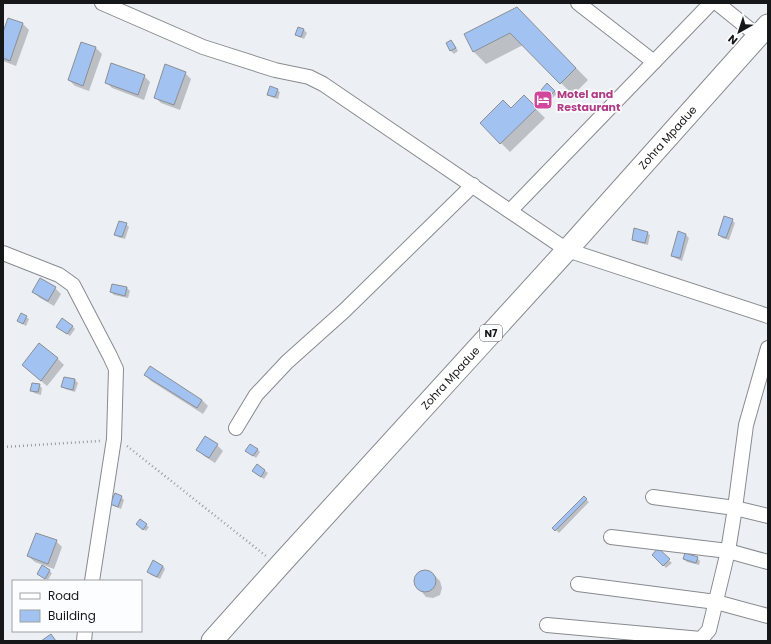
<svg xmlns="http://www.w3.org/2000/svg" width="771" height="644" font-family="Poppins,sans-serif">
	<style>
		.shadow { fill: #0003 }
		.building { fill: #a2c2f1; stroke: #8b8f94 }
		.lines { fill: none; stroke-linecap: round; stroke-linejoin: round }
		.minor-casing { stroke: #878a8f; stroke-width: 16 }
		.highway-casing { stroke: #878a8f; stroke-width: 23 }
		.path { stroke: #999ca0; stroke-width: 2.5; stroke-dasharray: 1 3; stroke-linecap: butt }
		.minor { stroke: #fff; stroke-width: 14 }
		.highway { stroke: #fff; stroke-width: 21 }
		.labels { text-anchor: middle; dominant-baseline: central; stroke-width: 3.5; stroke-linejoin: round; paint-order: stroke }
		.shield { fill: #fbfdff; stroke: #5b5c5e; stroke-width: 1 }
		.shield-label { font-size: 10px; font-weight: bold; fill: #161719 }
		.hotel-label { font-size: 11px; font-weight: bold; fill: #b23c85; stroke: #fbfdff; text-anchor: start }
		.street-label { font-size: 11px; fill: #161719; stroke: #fbfdff }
	</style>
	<rect width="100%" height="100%" fill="#ecf0f5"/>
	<g class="shadow">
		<path d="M517 8 588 80 573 95 523 45 486 64 474 52 466 35Z"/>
		<path d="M8 19 23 24 29 30 16 66 3 61V35Z"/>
		<path d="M299 28 304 30 307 33 304 39 299 37 296 35Z"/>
		<path d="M451 41 454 44 458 51 454 54 451 51 447 44Z"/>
		<path d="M82 43 96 48 102 54 89 91 75 86 69 80Z"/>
		<path d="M185 73 191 79 180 110 161 103 155 97Z"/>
		<path d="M144 76 150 82 144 100 112 88 106 82Z"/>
		<path d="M547 84 557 94 551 99 542 90Z"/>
		<path d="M277 90 280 92 278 99 271 97 269 94Z"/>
		<path d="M524 97 545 118 510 152 481 123 511 110Z"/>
		<path d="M732 220 735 223 729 240 722 238 719 235Z"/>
		<path d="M126 224 129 227 125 239 118 237 116 234Z"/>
		<path d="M647 233 650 235 648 245 636 242 633 239Z"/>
		<path d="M678 233 686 235 689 238 682 261 675 258 672 256Z"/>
		<path d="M113 285 127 288 130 291 128 298 114 295 111 292Z"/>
		<path d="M55 288 61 294 54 306 40 298 33 292Z"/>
		<path d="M26 317 29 319 26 326 21 323 18 321Z"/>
		<path d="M72 326 75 329 70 336 60 329Z"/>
		<path d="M39 345 58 359 64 365 47 386 29 371 23 365Z"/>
		<path d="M145 375 202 400 208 406 203 414 151 381Z"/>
		<path d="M65 378 75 380 78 383 75 392 65 389 63 386Z"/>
		<path d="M39 385 42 388 41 395 34 393 31 390Z"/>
		<path d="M217 445 223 451 215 463 204 456 198 449Z"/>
		<path d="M257 449 260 452 256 458 246 451Z"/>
		<path d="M257 465 268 473 264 479 256 474Z"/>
		<path d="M121 497 124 500 121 509 114 506 111 504Z"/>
		<path d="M584 498 589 502 559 533 554 528Z"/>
		<path d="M146 525 149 527 146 531 140 527Z"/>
		<path d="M56 541 62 547 54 569 35 562 28 556Z"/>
		<path d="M658 550 672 563 666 568 653 555Z"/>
		<path d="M697 558 700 561 699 565 687 562 684 559Z"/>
		<path d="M163 566 165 569 160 579 151 575 148 572Z"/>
		<path d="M49 571 52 573 48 580 41 577Z"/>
		<path d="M427 571 434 575 440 581 442 588 440 595 433 598 426 597 415 584V577L420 572Z"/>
	</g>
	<g class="building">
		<path d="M517 7 576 68 560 84 510 33 473 52 464 34Z"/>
		<path d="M8 18 23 23 10 61 3 58V32Z"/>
		<path d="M298 27 304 29 301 37 295 35Z"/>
		<path d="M451 40 456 48 450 51 446 43Z"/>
		<path d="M81 42 96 47 83 86 68 80Z"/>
		<path d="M111 63 145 75 138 95 105 83Z"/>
		<path d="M165 64 186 72 174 105 154 98Z"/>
		<path d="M547 83 555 91 548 97 541 90Z"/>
		<path d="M270 86 278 89 275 97 267 95Z"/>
		<path d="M524 95 537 108 500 144 480 123 503 100 511 108Z"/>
		<path d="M724 216 733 219 726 238 718 235Z"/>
		<path d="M119 221 127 223 122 237 114 235Z"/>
		<path d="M634 228 648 232 645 243 632 240Z"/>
		<path d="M678 231 686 234 680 258 671 256Z"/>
		<path d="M40 278 56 287 48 301 32 292Z"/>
		<path d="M112 284 127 287 125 296 110 292Z"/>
		<path d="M21 313 27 316 23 324 17 321Z"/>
		<path d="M62 318 73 326 67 334 56 327Z"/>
		<path d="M39 343 58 358 41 381 22 365Z"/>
		<path d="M150 366 202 400 197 408 144 375Z"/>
		<path d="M64 377 75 379 73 390 61 387Z"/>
		<path d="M32 383 40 384 38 392 30 391Z"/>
		<path d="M205 436 218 444 209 458 196 450Z"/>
		<path d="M250 444 258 449 253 456 245 451Z"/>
		<path d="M257 464 265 470 261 477 252 471Z"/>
		<path d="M115 493 122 496 118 507 110 504Z"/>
		<path d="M584 496 587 499 555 531 552 528Z"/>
		<path d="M140 519 147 524 143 530 136 524Z"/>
		<path d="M36 533 57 540 48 564 27 556Z"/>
		<path d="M658 548 670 559 663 566 652 555Z"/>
		<path d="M685 553 698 557 696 563 683 559Z"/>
		<path d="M153 560 163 566 157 577 147 572Z"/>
		<path d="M42 565 50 570 45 579 37 574Z"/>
		<circle cx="425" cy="581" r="11"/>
		<path d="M51 634 56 641H41Z"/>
	</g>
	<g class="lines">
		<g class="minor-casing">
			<g id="minor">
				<path d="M102 3 203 47 275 70 309 77 323 84 567 250 768 316"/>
				<path d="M578 3 654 62"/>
				<path d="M717 3 758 36"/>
				<path d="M510 211 711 3"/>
				<path d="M3 253 59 275 73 285 110 356 116 369 114 439 92 581"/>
				<path d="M236 428 256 395 287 362 344 311 473 185"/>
				<path d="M653 497 735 508 768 516"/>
				<path d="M611 537 728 551 768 562"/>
				<path d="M578 584 716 602 768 616"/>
				<path d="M547 625 701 639 709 630 728 551 735 508 746 425 768 348"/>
				<path d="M84 641 85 631"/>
			</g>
		</g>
		<g class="highway-casing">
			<g id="highway">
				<path id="s1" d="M212 641 279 566 567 250 768 25"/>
			</g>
		</g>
		<g class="path">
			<path d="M127 446 266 556"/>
			<path d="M3 447 100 441"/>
		</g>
		<use href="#minor" class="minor"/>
		<use href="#highway" class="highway"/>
	</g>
	<defs>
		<g id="hotel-square" transform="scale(1)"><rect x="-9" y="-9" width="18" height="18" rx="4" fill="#d1479c" stroke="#fbfdff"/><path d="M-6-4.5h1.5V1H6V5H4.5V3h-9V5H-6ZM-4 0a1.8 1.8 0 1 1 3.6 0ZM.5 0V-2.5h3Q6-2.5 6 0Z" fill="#fff"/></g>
	</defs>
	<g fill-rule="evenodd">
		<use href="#hotel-square" x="543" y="100"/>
	</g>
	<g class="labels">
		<rect class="shield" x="480" y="325" width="22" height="16" rx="3"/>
		<g class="shield-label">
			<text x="491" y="333">N7</text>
		</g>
		<g class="hotel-label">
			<text x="557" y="94">Motel and<tspan x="557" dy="13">Restaurant</tspan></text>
		</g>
		<g class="street-label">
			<text stroke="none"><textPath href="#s1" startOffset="679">Zohra Mpadue</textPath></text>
			<text stroke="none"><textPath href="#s1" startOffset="355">Zohra Mpadue</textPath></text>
		</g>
	</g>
	<rect width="771" height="644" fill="none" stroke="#161719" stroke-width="8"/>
	<rect x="12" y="580" width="130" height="52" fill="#fbfdff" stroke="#9fa1a3"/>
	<rect x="20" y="593" width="20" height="6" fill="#ffffff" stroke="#9fa1a3"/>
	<text x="48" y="600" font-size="12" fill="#161719">Road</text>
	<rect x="20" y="610" width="20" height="12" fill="#a2c2f1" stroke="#9fa1a3"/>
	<text x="48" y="620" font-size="12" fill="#161719">Building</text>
	<g transform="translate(739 32) rotate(219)" stroke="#fbfdff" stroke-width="3" paint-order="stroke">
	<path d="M0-3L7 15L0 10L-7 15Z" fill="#161719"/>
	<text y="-6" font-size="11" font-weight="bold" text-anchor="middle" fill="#161719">N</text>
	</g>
</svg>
